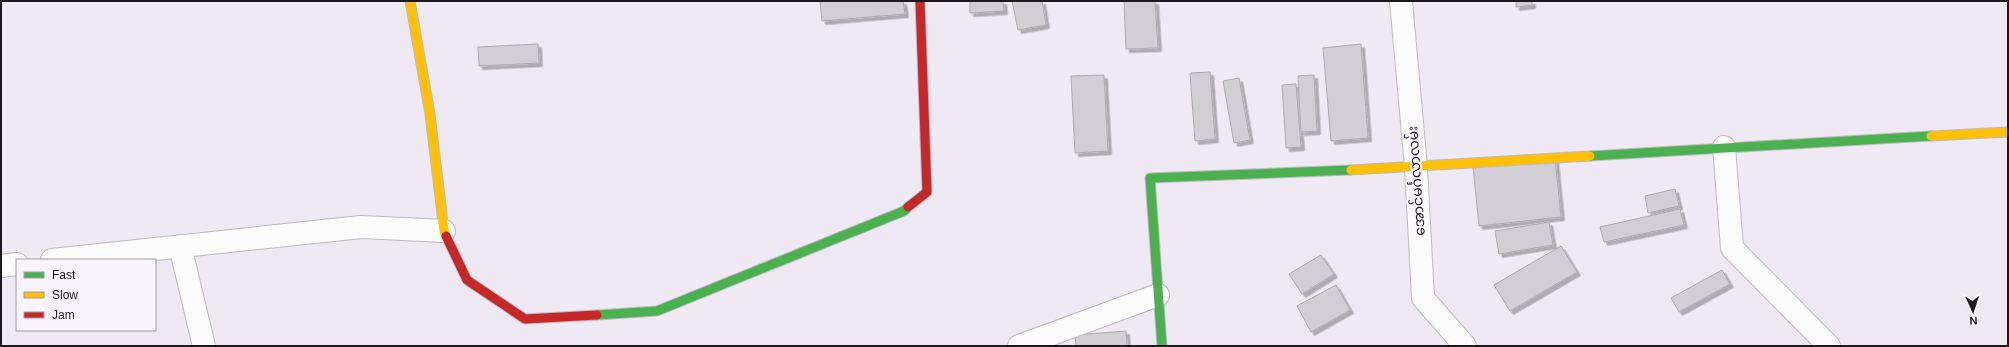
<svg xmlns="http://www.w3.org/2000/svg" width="2009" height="347" font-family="Helvetica,'Noto Sans Myanmar',sans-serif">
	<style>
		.building { fill: #d1ced5; stroke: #aeaab1; filter: url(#shadow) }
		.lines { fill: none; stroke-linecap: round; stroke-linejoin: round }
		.street-casing { stroke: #bebac1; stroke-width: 24 }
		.fast-casing { stroke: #bebac1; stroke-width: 11 }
		.slow-casing { stroke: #bebac1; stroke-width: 11 }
		.jam-casing { stroke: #bebac1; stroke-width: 11 }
		.street { stroke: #fcfcfd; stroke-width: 22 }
		.fast { stroke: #4caf50; stroke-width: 9 }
		.slow { stroke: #ffc107; stroke-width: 9 }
		.jam { stroke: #c62828; stroke-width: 9 }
		.labels { text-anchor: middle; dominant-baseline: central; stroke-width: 4; stroke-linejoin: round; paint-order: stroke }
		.street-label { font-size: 14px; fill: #1b181e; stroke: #faf4fe }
	</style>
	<defs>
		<filter id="shadow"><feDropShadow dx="3.5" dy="3.5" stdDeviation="0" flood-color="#0004"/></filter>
	</defs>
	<rect width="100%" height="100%" fill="#eee9f2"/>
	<g class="building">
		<path d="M820 1H903L905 14 822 21Z"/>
		<path d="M970 1H1003L1004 11 970 13Z"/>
		<path d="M1012 1H1042L1046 25 1018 30Z"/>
		<path d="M1124 1H1155L1158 48 1126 49Z"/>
		<path d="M1516 1H1532V5L1516 7Z"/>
		<path d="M538 44 539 63 479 66 478 47Z"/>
		<path d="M1361 44 1368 138 1331 141 1323 48Z"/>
		<path d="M1210 72 1215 139 1195 141 1190 73Z"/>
		<path d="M1104 75 1108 151 1075 153 1071 76Z"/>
		<path d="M1314 75 1317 131 1301 132 1298 76Z"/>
		<path d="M1239 78 1250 140 1234 143 1223 81Z"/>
		<path d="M1296 84 1301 147 1286 148 1282 85Z"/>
		<path d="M1555 158 1561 217 1479 226 1473 166Z"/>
		<path d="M1675 189 1679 206 1648 213 1645 196Z"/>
		<path d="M1680 209 1684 225 1604 242 1600 227Z"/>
		<path d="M1549 222 1553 245 1499 254 1495 231Z"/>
		<path d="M1561 246 1577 272 1510 311 1494 285Z"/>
		<path d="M1321 255 1334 274 1302 294 1289 274Z"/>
		<path d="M1722 270 1730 284 1679 312 1671 298Z"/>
		<path d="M1336 285 1350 310 1311 332 1297 306Z"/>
		<path d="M1126 331 1127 346H1076L1075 335Z"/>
	</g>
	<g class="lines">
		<g class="street-casing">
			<g id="street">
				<path d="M1401 1 1416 167 1423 298 1465 346"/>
				<path d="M1724 147 1732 248 1829 346"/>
				<path d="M180 246 204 346"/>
				<path d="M52 260 361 227 444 231"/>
				<path d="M1 266 17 264"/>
				<path d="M1019 346 1158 295"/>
			</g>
		</g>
		<g class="fast-casing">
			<g id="fast">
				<path d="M1590 156 1931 136"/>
				<path d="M597 315 657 311 904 211 908 207"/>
				<path d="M1162 346 1150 178 1351 170"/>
			</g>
		</g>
		<g class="slow-casing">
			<g id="slow">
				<path d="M410 1 430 114 444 231 446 236"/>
				<path d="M1931 136 2008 132"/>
				<path d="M1351 170 1590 156"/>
			</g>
		</g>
		<g class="jam-casing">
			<g id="jam">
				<path d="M908 207 927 192 920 1"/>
				<path d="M446 236 467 280 525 319 597 315"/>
			</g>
		</g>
		<use href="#street" class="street"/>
		<use href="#fast" class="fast"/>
		<use href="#slow" class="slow"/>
		<use href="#jam" class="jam"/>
	</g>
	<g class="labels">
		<g class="street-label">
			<text transform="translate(1416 181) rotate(-94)">အောင်မင်္ဂလာလမ်း</text>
		</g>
	</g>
	<rect width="2009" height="347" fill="none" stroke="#1b181e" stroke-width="4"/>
	<rect x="16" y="259" width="140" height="72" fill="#faf4fe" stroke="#a19ca4"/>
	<rect x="24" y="272" width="20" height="6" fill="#4caf50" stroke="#a19ca4"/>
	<text x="52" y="279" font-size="12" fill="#1b181e">Fast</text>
	<rect x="24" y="292" width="20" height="6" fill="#ffc107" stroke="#a19ca4"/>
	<text x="52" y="299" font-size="12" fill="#1b181e">Slow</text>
	<rect x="24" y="312" width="20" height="6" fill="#c62828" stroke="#a19ca4"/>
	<text x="52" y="319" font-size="12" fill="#1b181e">Jam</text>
	<g transform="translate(1973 311) rotate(177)" stroke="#faf4fe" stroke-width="3" paint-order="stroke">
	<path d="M0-3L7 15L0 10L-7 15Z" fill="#1b181e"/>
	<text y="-6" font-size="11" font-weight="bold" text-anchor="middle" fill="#1b181e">N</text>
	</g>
</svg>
